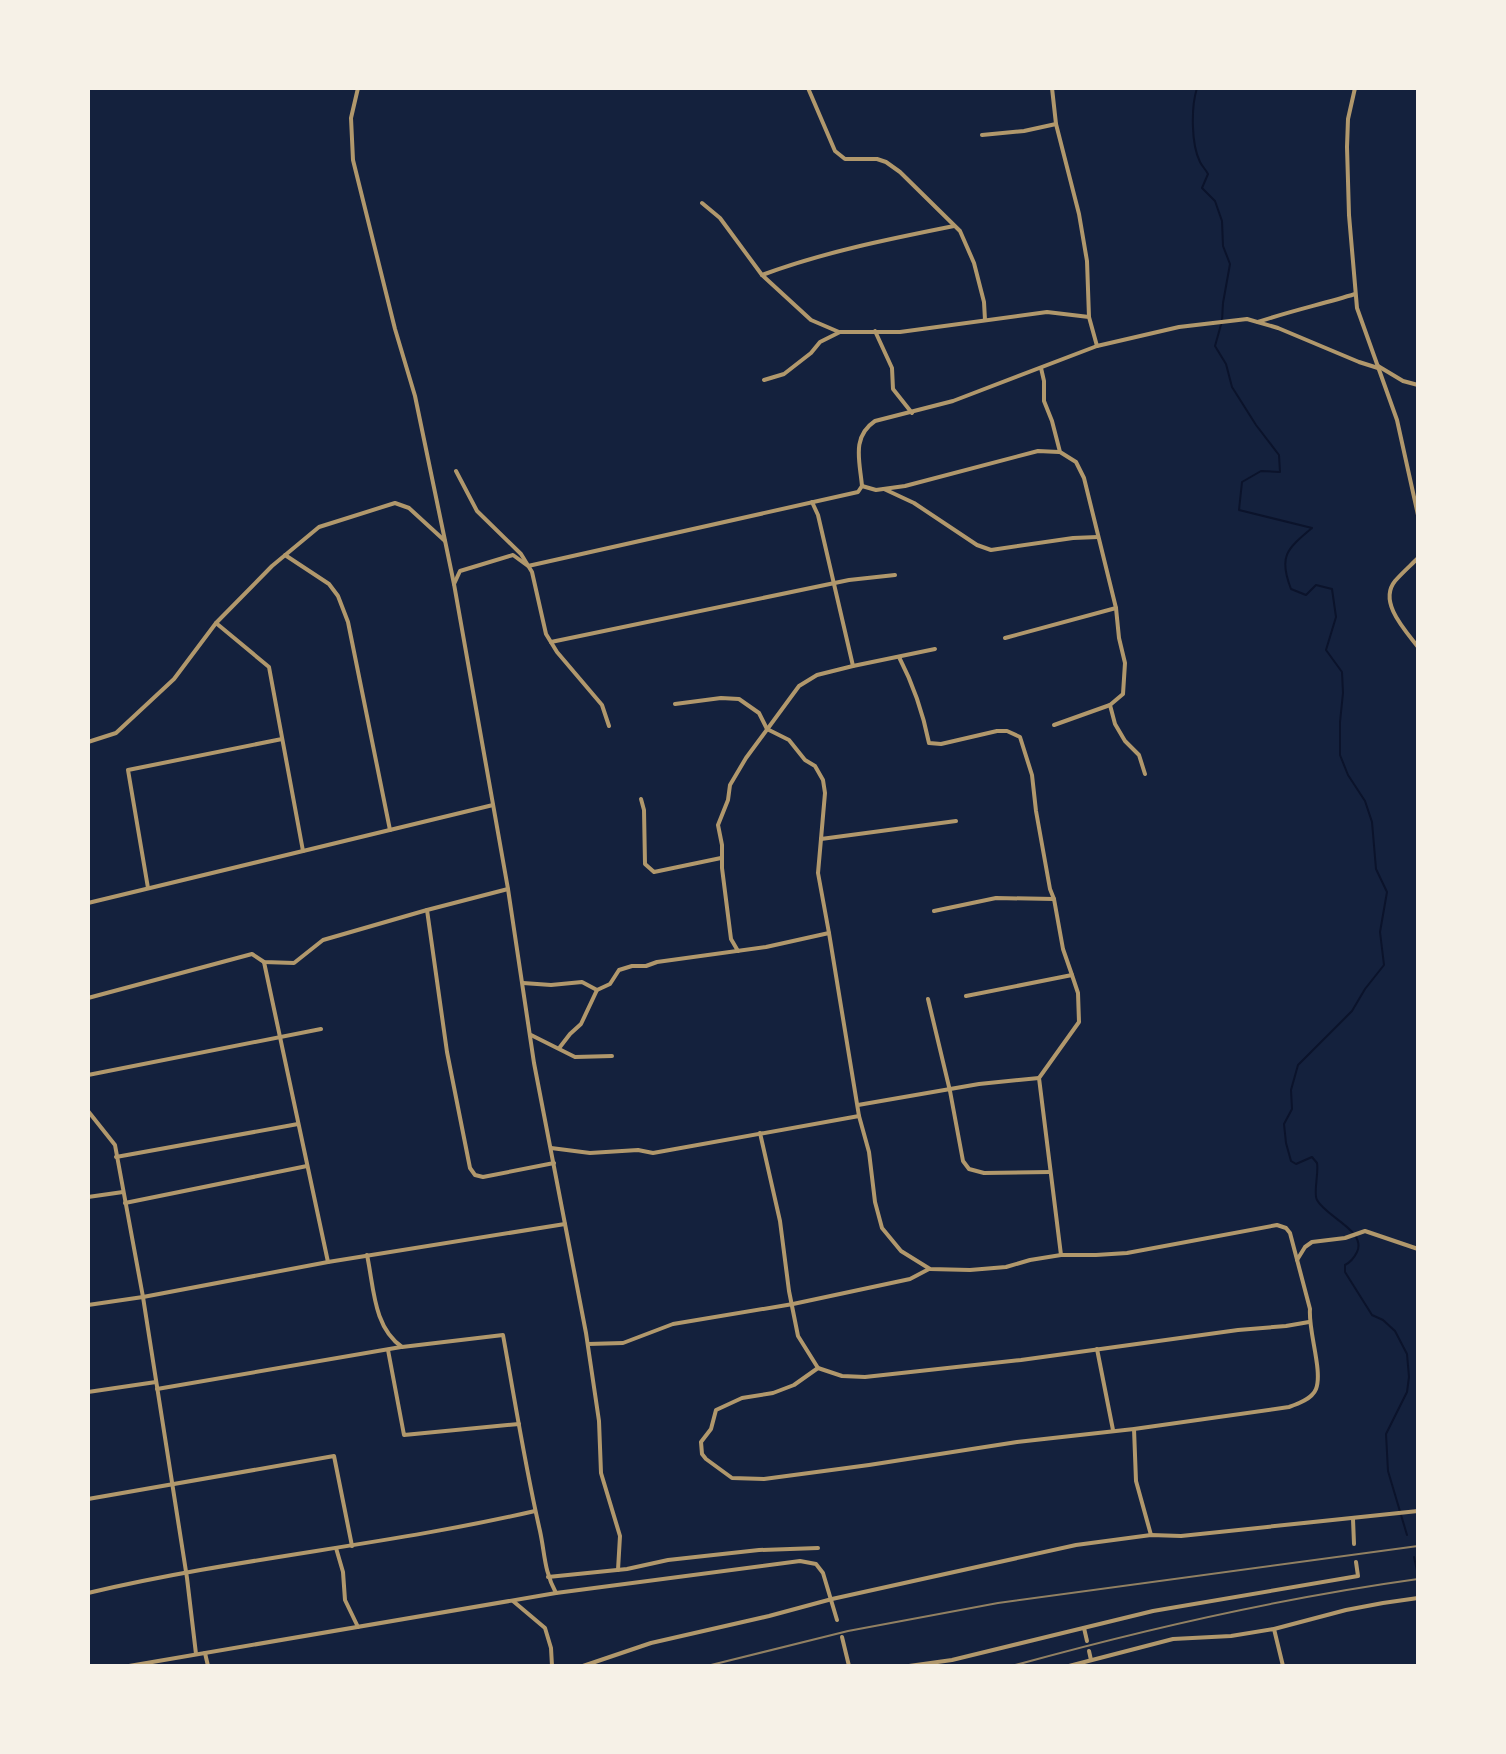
<svg xmlns="http://www.w3.org/2000/svg" width="1506" height="1754" font-family="'Open Sans',sans-serif">
	<style>
		.lines { fill: none; stroke-linecap: round; stroke-linejoin: round }
		.stream { stroke: #0b132b; stroke-width: 2 }
		.minor { stroke: #b1986c; stroke-width: 4 }
		.rail { stroke: #918062; stroke-width: 2 }
	</style>
	<rect width="100%" height="100%" fill="#14213d"/>
	<g class="lines">
		<g class="stream">
			<path d="M1197 88C1191 107 1191 144 1200 162 1202 166 1206 170 1208 174L1202 188 1215 201 1222 221 1223 246 1230 264 1223 303 1222 321 1215 346 1226 364 1232 387 1256 425 1279 455 1280 472 1261 471 1242 482 1239 510 1312 528C1287 549 1278 556 1291 589L1306 595 1316 585 1332 589 1336 617 1326 650 1342 672 1343 693 1340 722V755L1348 775 1365 801 1372 822 1376 869 1387 892 1380 932 1384 965 1365 989 1352 1011 1298 1065 1291 1090 1292 1109 1284 1124 1286 1143 1291 1161 1296 1164 1312 1157 1317 1163C1319 1173 1313 1193 1317 1200 1326 1217 1367 1231 1357 1252 1354 1258 1351 1262 1345 1265V1272L1372 1315 1383 1320 1395 1331 1407 1354 1409 1377 1407 1392 1386 1434 1388 1471 1407 1535"/>
			<path d="M1414 1557 1418 1575"/>
		</g>
		<g class="minor">
			<path d="M358 88 351 118 353 160 395 329 415 396 454 584"/>
			<path d="M808 88 835 151 845 159H877L886 162 900 172 960 231 974 263 984 302 985 320"/>
			<path d="M1052 88 1056 124 1079 214 1087 261 1089 317"/>
			<path d="M1355 88 1348 119 1347 147 1349 215 1357 308 1397 420 1418 515"/>
			<path d="M982 135 1024 131 1056 124"/>
			<path d="M702 203 720 218 762 275 811 320 839 332"/>
			<path d="M762 275C824 252 889 239 954 226"/>
			<path d="M1258 322C1290 311 1323 304 1355 294"/>
			<path d="M875 331 892 368 893 389 912 413"/>
			<path d="M1378 366 1403 381 1418 385"/>
			<path d="M1041 368 1044 381V401L1052 421 1060 452 1076 462 1084 478 1116 608 1119 638 1125 663 1123 694 1110 705 1115 724 1125 741 1139 755 1145 774"/>
			<path d="M764 380 784 374 811 353 820 342 840 332H900L1047 312 1089 317 1097 346 1179 327 1247 319 1278 328 1359 362 1378 368"/>
			<path d="M456 471 477 511 521 554 532 572 546 634 557 652 602 705 609 726"/>
			<path d="M862 486C860 462 851 437 875 421L953 401 1097 346"/>
			<path d="M862 486 876 490 905 486 1038 451 1059 452"/>
			<path d="M884 489 914 503 977 545 991 550 1073 538 1098 537"/>
			<path d="M285 555 329 584 338 596 348 622 390 830"/>
			<path d="M1418 558C1410 566 1402 573 1395 581 1378 602 1405 630 1418 647"/>
			<path d="M216 623 269 667 303 851"/>
			<path d="M1005 638 1116 608"/>
			<path d="M551 642 849 580 895 575"/>
			<path d="M899 657C913 684 923 713 929 743L941 744 997 731H1007L1020 737 1032 775 1036 811 1050 889 1054 899 1063 949 1072 975"/>
			<path d="M853 666 935 649"/>
			<path d="M675 704 721 698 739 699 759 713 767 729 789 740 805 760 815 766 823 780 825 793 821 839 956 821"/>
			<path d="M1054 725 1110 705"/>
			<path d="M88 742 116 733 174 679 216 623 272 566 319 527 395 503 409 508 445 541"/>
			<path d="M641 799 644 810 645 864 654 872 721 858"/>
			<path d="M821 839 818 873 829 933"/>
			<path d="M148 888 128 770 282 739"/>
			<path d="M88 903 493 805"/>
			<path d="M427 910 447 1052 470 1168 475 1175 483 1177 554 1163"/>
			<path d="M934 911 996 898 1054 899"/>
			<path d="M738 951 731 939 722 868V845L718 825 728 800 730 785 746 758 799 686 817 675 853 666 818 515 812 502"/>
			<path d="M264 962 328 1262"/>
			<path d="M523 983 551 985 582 982 597 990"/>
			<path d="M966 996 1072 975 1078 993 1079 1022 1039 1078 1061 1255"/>
			<path d="M88 998 252 954 264 962 294 963 323 940 427 910 508 889"/>
			<path d="M928 999 950 1091 963 1161 969 1169 984 1173 1050 1172"/>
			<path d="M531 1035 575 1057 612 1056"/>
			<path d="M560 1047 570 1034 581 1024 597 990 610 984 619 970 632 966H646L657 962 766 947 829 933 859 1116 869 1152 875 1202 882 1228 901 1251 930 1269 970 1270 1006 1267 1030 1260 1061 1255H1096L1127 1253 1277 1225 1286 1228 1290 1233 1310 1309C1308 1331 1323 1371 1316 1389 1312 1399 1298 1404 1289 1407L1134 1429 1017 1442 869 1465 764 1479 732 1478 706 1459 702 1454 701 1442 711 1429 716 1410 742 1398 773 1393 794 1385 818 1368"/>
			<path d="M88 1075 321 1029"/>
			<path d="M858 1105 979 1084 1039 1078"/>
			<path d="M88 1111 115 1145 143 1297 187 1578 196 1654"/>
			<path d="M760 1133 780 1221 789 1291 798 1336 818 1368 842 1376 865 1377 1021 1360 1238 1330 1286 1326 1309 1322"/>
			<path d="M551 1148 590 1153 638 1150 653 1153 859 1116"/>
			<path d="M116 1157 298 1124"/>
			<path d="M88 1197 123 1192"/>
			<path d="M125 1203 307 1166"/>
			<path d="M367 1255C374 1287 373 1327 402 1347L503 1335C515 1401 525 1466 540 1531 545 1554 544 1571 556 1593"/>
			<path d="M1297 1260 1305 1247 1312 1242 1345 1238 1365 1231 1418 1249"/>
			<path d="M88 1305 143 1297 328 1262 565 1224"/>
			<path d="M588 1344 623 1343 673 1324 793 1304 910 1279 929 1269"/>
			<path d="M1097 1349 1113 1430"/>
			<path d="M388 1350 404 1435 519 1424"/>
			<path d="M157 1389 401 1347"/>
			<path d="M88 1392 156 1382"/>
			<path d="M1134 1429 1136 1481 1151 1535"/>
			<path d="M88 1499 334 1456 352 1546"/>
			<path d="M1353 1519 1354 1544"/>
			<path d="M336 1548 343 1572 345 1600 358 1627"/>
			<path d="M618 1570 620 1536 601 1473 599 1421 586 1333 534 1063 508 889 454 584 460 571 513 555 528 566 858 492 862 486"/>
			<path d="M548 1577 627 1569 668 1560 759 1550 818 1548"/>
			<path d="M88 1593C236 1558 388 1545 535 1511"/>
			<path d="M513 1601 545 1628 551 1648 552 1666"/>
			<path d="M1084 1628 1087 1641"/>
			<path d="M1274 1629 1283 1666"/>
			<path d="M842 1637 849 1666"/>
			<path d="M1089 1651 1091 1660"/>
			<path d="M205 1653 208 1666"/>
			<path d="M129 1666 556 1593 800 1561 816 1564 823 1573 837 1620"/>
			<path d="M583 1666 651 1643 769 1616 832 1599 1076 1545 1151 1535 1181 1536 1418 1511"/>
			<path d="M909 1666 952 1660 1153 1611 1358 1576 1356 1562"/>
			<path d="M1069 1666 1173 1639 1231 1636 1274 1629 1346 1610 1383 1603 1418 1598"/>
		</g>
		<g class="rail">
			<path d="M707 1666 848 1631 998 1603 1418 1546"/>
			<path d="M1012 1666C1145 1629 1281 1598 1418 1579"/>
		</g>
	</g>
	<rect width="1506" height="1754" fill="none" stroke="#f6f1e7" stroke-width="180"/>
</svg>
